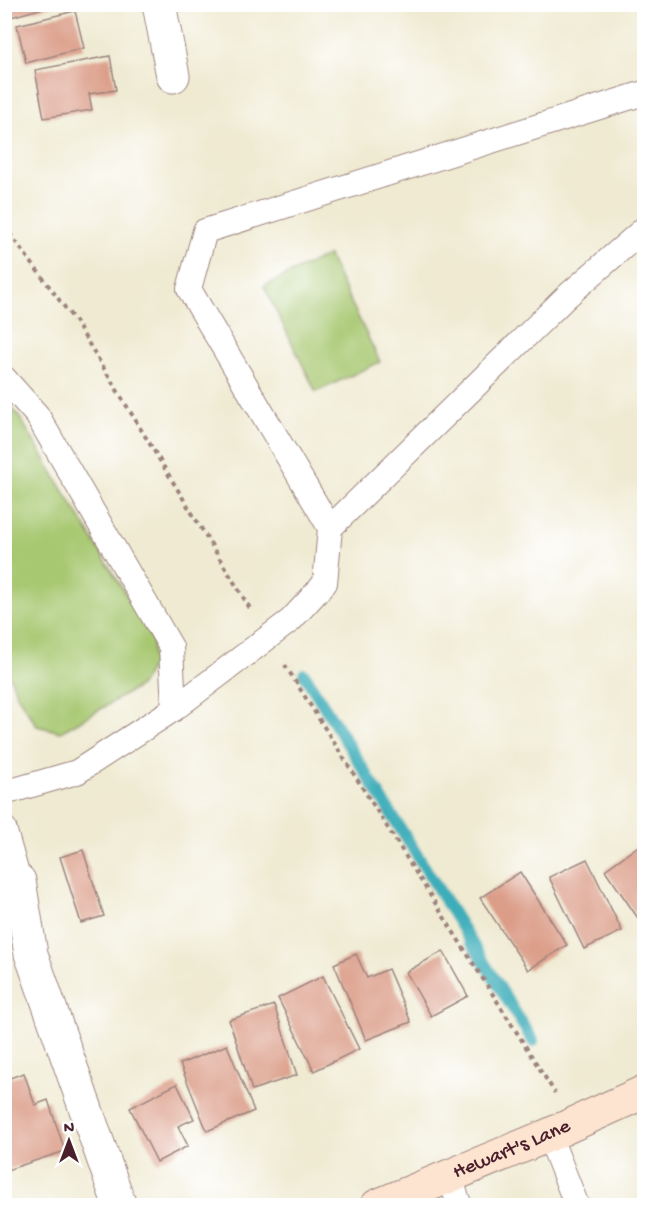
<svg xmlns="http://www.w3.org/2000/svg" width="649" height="1210" font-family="'Gochi Hand',sans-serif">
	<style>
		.green { fill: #a7c871; stroke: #78744e; stroke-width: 1.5 }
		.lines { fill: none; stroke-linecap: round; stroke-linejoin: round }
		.stream { stroke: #3dadb9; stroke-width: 12 }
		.building { fill: #db9d88 }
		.lane-casing { stroke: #9c847e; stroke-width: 26 }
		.street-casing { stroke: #9c847e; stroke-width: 35 }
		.secondary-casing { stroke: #9c847e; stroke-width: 35 }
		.path { stroke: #9c847e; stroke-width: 4; stroke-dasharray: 4.5 4.5; stroke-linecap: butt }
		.lane { stroke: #fff; stroke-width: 24 }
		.street { stroke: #fff; stroke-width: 33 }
		.secondary { stroke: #fde4d1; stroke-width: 33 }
		.labels { text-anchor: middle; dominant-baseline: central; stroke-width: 6; stroke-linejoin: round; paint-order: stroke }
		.street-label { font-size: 21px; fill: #4a1f2b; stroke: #fff }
	</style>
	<rect width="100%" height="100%" fill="#fff"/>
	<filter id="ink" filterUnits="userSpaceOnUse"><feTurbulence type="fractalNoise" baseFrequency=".0167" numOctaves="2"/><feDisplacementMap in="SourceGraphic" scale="12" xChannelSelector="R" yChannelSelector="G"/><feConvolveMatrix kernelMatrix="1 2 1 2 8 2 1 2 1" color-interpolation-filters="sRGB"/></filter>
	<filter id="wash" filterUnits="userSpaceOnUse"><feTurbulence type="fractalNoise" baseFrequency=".008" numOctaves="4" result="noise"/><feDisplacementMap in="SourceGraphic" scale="24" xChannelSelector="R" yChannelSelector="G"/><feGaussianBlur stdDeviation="1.35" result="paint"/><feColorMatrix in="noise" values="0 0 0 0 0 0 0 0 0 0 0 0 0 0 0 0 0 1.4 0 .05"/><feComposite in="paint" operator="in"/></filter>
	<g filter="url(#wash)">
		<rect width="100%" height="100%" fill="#efead1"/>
		<g class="green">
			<path d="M328 255 380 362 316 392 264 286Z"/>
			<path d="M5 399 20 418 152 638 153 664 140 686 61 732 37 726 17 695 5 663Z"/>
		</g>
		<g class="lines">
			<path class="stream" d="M304 674 533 1041"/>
		</g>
		<g id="blocks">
			<g class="building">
				<path d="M4 4H54V5L4 19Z"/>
				<path d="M75 11 84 48 26 63 17 25Z"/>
				<path d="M110 56 116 90 89 94 92 110 44 118 35 70Z"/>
				<path d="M644 842V922L642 924 605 870Z"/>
				<path d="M83 850 104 916 81 923 60 857Z"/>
				<path d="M587 859 622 931 584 949 549 877Z"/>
				<path d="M520 872 567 945 528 970 480 898Z"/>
				<path d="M443 951 468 996 431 1016 406 972Z"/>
				<path d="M356 954 367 978 388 969 411 1022 366 1040 334 964Z"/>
				<path d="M323 976 359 1049 314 1071 278 998Z"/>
				<path d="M274 1005 297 1075 252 1090 229 1020Z"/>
				<path d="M227 1045 254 1111 207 1131 180 1064Z"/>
				<path d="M24 1073 35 1105 48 1100 65 1151 4 1171V1080Z"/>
				<path d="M177 1084 194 1119 178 1126 188 1146 157 1162 130 1108Z"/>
			</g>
		</g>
	</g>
	<g filter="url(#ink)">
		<use href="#blocks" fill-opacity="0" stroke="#9c847e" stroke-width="1.5"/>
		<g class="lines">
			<g class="lane-casing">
				<g id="lane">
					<path d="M4 378 37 415 171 647 174 709 77 772 4 793"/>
					<path d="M330 528 566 297 644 229"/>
					<path d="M174 709 291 620 325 583 330 528 189 289 205 231 644 93"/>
					<path d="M4 828 19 881 4 886"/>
					<path d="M549 1135 577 1206"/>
					<path d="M449 1176 460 1206"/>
				</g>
			</g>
			<g class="street-casing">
				<g id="street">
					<path d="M159 4 173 76"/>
					<path d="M19 881 31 954 120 1206"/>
				</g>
			</g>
			<g class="secondary-casing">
				<g id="secondary">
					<path id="s1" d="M377 1206 549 1135 644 1092"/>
				</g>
			</g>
			<g class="path">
				<path d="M4 226 75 321 251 610"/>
				<path d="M285 665 555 1093"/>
			</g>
			<use href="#lane" class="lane"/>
			<use href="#street" class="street"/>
			<use href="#secondary" class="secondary"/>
		</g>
	</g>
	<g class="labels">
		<g class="street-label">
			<text stroke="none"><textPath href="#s1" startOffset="146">Hewart's Lane</textPath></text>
		</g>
	</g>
	<rect width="649" height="1210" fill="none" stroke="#fff" stroke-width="24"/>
	<g transform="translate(69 1141)" stroke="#ffffff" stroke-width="4.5" paint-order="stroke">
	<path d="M0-4.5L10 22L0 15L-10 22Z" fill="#4a1f2b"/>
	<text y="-9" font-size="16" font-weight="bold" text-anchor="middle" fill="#4a1f2b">N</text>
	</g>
</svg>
